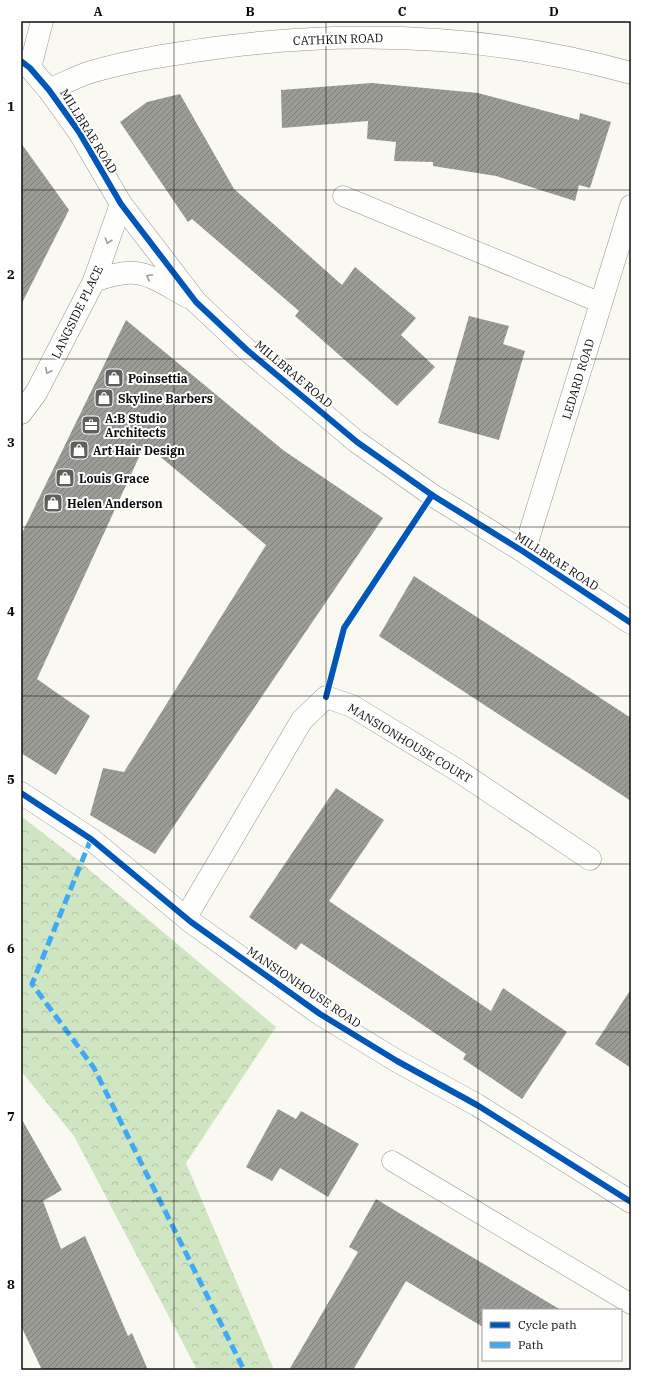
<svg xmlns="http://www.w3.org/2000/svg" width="652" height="1391" font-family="'IBM Plex Serif',serif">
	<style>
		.forest { fill: url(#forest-crowns) }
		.building { fill: url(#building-hatch) }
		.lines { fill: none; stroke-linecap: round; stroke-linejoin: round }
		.service-casing { stroke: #93938f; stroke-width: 21 }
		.minor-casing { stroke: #93938f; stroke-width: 23 }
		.tertiary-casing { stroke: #93938f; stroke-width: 23 }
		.service { stroke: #fefefd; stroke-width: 20 }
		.minor { stroke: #fefefd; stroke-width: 22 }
		.tertiary { stroke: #fefefd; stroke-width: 22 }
		.quiet { stroke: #3fa9f5; stroke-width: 5; stroke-dasharray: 10 5; stroke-linecap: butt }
		.cycleway-casing { stroke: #fff; stroke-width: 8 }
		.cycleway { stroke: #0057b8; stroke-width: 6 }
		.oneway { stroke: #9d9d9d }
		.grid { fill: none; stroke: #0c0c0c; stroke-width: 1; stroke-opacity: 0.55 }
		.labels { text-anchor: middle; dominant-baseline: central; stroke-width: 4; stroke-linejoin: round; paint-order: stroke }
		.street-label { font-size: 12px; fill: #0c0c0c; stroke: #fff }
		.poi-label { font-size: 12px; font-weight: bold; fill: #0c0c0c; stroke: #fff; text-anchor: start }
		.neatline { fill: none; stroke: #0c0c0c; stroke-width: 1.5 }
		.grid-label { font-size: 13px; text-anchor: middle; font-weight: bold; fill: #0c0c0c }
	</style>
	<defs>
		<pattern id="forest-crowns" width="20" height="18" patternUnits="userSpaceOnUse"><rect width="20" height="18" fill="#d0e5c1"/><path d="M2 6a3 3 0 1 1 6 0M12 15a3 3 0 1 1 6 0" fill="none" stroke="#b1c3a5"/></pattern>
		<pattern id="building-hatch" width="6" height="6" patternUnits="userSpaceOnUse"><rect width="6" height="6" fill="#9c9c97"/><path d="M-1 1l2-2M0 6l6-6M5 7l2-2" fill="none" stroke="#7e7e7a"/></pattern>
	</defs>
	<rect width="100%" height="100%" fill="#faf9f1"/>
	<path class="forest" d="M21 816 74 857 276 1027 186 1163 274 1370H197L74 1136 21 1071Z"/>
	<g class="building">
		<path d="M372 83 478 93 579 120 580 113 611 122 590 188 579 185 575 201 496 176 433 166V162L394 161 396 142 367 139 368 121 282 128 281 90Z"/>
		<path d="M180 94 234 189 342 285 355 267 416 318 401 335 435 367 397 406 295 316 299 311 192 219 188 222 120 122 147 102Z"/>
		<path d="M21 143 69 210 21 305Z"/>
		<path d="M469 316 509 326 503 344 525 351 499 440 438 423Z"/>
		<path d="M126 320 283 450 383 518 155 854 90 815 103 768 124 772 266 545 145 444 37 679 90 716 56 775 21 753V535Z"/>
		<path d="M414 576 631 718V801L379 636Z"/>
		<path d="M336 788 384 820 329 901 491 1011 503 988 567 1032 522 1099 463 1059 466 1054 301 943 296 950 249 917Z"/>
		<path d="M631 989V1068L595 1044Z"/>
		<path d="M278 1109 296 1119 301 1111 359 1144 328 1197 280 1168 272 1181 246 1167Z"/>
		<path d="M21 1118 62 1190 43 1201 61 1249 85 1236 128 1336 132 1333 148 1370H42L21 1326Z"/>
		<path d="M376 1199 462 1251 561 1310H483V1327L406 1281 353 1370H289L358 1252 349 1247Z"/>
	</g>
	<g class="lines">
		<g class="service-casing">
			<g id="service">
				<path d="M343 196 601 303"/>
				<path d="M392 1161 631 1304"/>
			</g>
		</g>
		<g class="minor-casing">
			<g id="minor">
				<path d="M30 68 42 21"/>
				<path d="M49 90C63 84 77 76 91 72 131 60 173 54 215 48 356 29 494 35 631 73"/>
				<path d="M21 793 91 839 191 922 320 1014 397 1061 477 1105 631 1202"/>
				<path d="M186 917 302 720 326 697 352 706 457 770 590 859"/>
			</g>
		</g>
		<g class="tertiary-casing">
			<g id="tertiary">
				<path d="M21 61 30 68 49 90 79 132 121 204 196 302 247 350 357 442 432 495 524 552 631 623"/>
				<path d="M94 281C140 264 148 275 188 297"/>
				<path d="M21 413 36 393 94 281 121 204"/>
				<path d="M524 552 631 206"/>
			</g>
		</g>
		<use href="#service" class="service"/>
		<use href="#minor" class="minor"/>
		<use href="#tertiary" class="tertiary"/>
		<path class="quiet" d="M91 839 32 984 94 1068 244 1370"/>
		<g class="cycleway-casing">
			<g id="cycleway">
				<path d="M21 61 30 68 49 90 79 132 121 204 196 302 247 350 357 442 432 495 524 552 631 623"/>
				<path d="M326 697 344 628 432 495"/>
				<path d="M21 793 91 839 191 922 320 1014 397 1061 477 1105 631 1202"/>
			</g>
		</g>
		<use href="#cycleway" class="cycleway"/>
	</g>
	<defs><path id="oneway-chevron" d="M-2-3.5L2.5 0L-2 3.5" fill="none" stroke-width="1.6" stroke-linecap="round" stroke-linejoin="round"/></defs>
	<g class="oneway">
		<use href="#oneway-chevron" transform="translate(108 241) rotate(109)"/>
		<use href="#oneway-chevron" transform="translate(149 277) rotate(-154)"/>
		<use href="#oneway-chevron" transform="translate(48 371) rotate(117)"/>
	</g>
	<path class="grid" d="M174 21V1370M326 21V1370M478 21V1370M21 190H631M21 359H631M21 527H631M21 696H631M21 864H631M21 1032H631M21 1201H631"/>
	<defs>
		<g id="shop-square" transform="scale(1)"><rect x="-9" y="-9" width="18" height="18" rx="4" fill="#5f5f5c" stroke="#fff"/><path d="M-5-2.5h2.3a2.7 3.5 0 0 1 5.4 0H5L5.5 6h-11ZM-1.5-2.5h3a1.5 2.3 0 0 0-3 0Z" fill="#fff"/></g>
		<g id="office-square" transform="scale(1)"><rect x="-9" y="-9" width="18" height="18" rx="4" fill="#5f5f5c" stroke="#fff"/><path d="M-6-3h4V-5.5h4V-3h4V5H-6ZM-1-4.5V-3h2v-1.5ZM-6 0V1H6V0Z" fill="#fff"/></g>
	</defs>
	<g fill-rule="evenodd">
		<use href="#shop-square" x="114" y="378"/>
		<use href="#shop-square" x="104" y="398"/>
		<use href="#office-square" x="91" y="425"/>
		<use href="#shop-square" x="79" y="450"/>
		<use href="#shop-square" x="65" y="478"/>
		<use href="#shop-square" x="53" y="503"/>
	</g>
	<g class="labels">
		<g class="street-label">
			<text transform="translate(338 39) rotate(-2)">CATHKIN ROAD</text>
			<text transform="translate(89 131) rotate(58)">MILLBRAE ROAD</text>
			<text transform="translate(77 312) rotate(-64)">LANGSIDE PLACE</text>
			<text transform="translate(294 374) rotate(40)">MILLBRAE ROAD</text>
			<text transform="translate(578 379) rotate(-73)">LEDARD ROAD</text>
			<text transform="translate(557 561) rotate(33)">MILLBRAE ROAD</text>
			<text transform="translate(410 743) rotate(31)">MANSIONHOUSE COURT</text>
			<text transform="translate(304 987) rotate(34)">MANSIONHOUSE ROAD</text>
		</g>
		<g class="poi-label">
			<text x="128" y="378">Poinsettia</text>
			<text x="118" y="398">Skyline Barbers</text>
			<text x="105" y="418">A:B Studio<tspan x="105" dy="14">Architects</tspan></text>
			<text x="93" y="450">Art Hair Design</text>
			<text x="79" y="478">Louis Grace</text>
			<text x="67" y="503">Helen Anderson</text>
		</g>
	</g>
	<rect width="652" height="1391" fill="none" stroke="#ffffff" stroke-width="44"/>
	<rect x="482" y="1309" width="140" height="52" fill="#ffffff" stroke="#9e9e9e"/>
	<rect x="490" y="1322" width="20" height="6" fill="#0057b8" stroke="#9e9e9e"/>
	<text x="518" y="1329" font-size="12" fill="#0c0c0c">Cycle path</text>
	<rect x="490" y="1342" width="20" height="6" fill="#3fa9f5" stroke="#9e9e9e"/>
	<text x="518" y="1349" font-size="12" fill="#0c0c0c">Path</text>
	<rect x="22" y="22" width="608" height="1347" class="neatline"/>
	<g class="grid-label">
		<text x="98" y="16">A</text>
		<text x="250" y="16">B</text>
		<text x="402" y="16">C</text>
		<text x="554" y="16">D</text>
		<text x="11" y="111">1</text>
		<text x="11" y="279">2</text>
		<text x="11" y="447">3</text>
		<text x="11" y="616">4</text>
		<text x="11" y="784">5</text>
		<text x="11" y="953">6</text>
		<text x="11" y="1121">7</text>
		<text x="11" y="1289">8</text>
	</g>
</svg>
